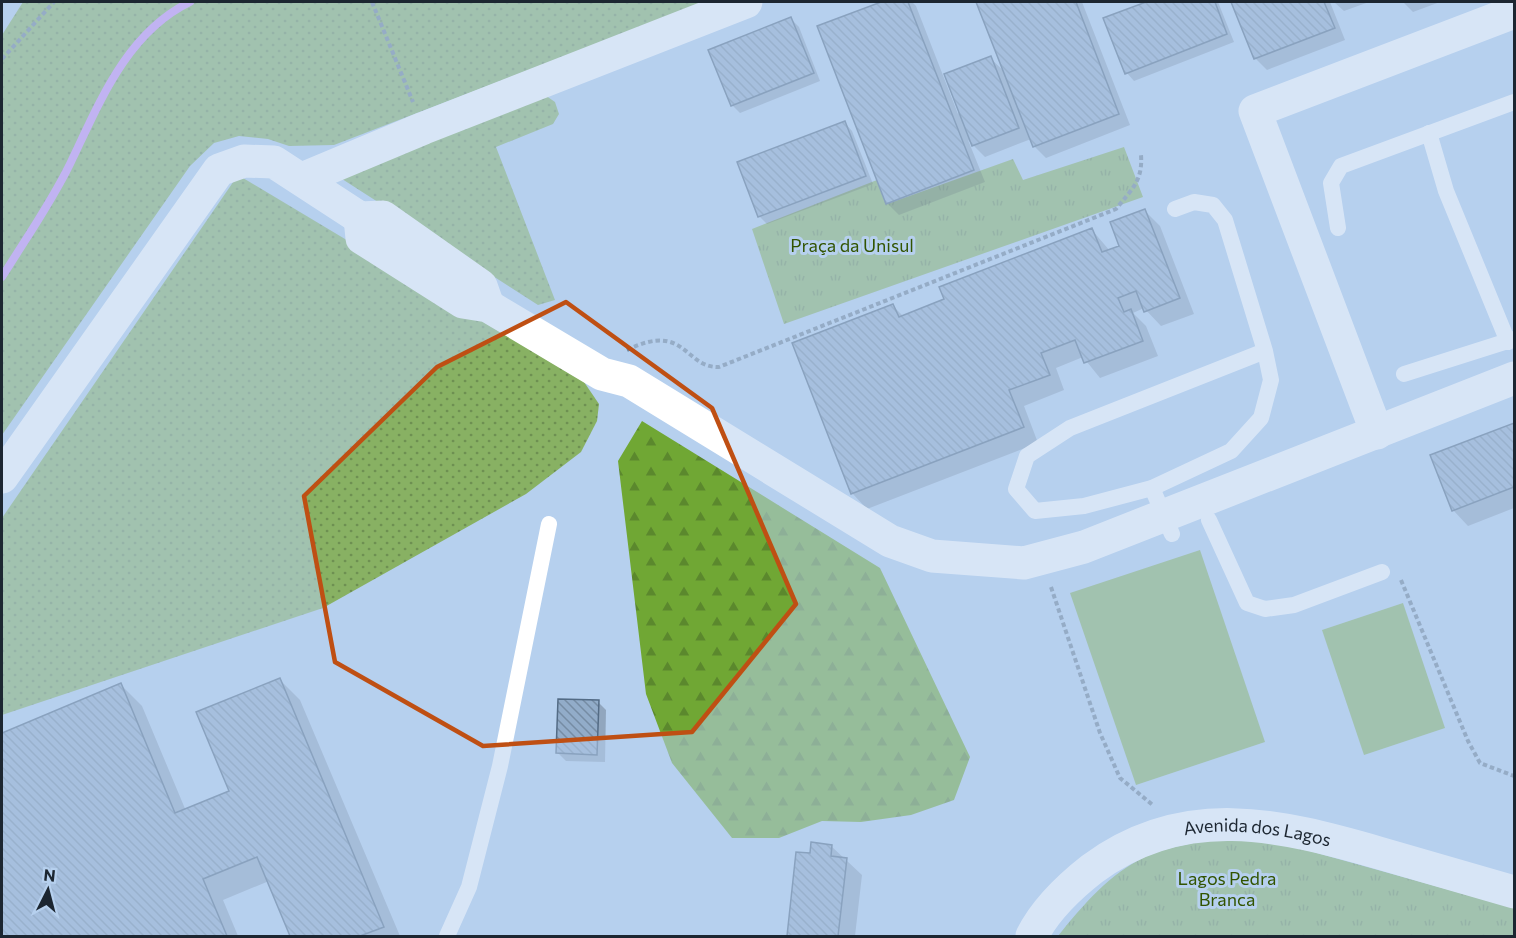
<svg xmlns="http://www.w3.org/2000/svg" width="1516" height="938" font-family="Commissioner,sans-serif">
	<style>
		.grass { fill: url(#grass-dots) }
		.forest { fill: url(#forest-firs) }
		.park { fill: url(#park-tufts) }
		.pitch { fill: #88b163 }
		.shadow { fill: #0003 }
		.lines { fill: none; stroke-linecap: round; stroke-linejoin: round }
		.stream { stroke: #cf90f7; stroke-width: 8 }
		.building { fill: url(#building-back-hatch); stroke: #536b85; stroke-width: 1.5 }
		.path { stroke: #6d8095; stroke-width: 4; stroke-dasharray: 4.5 3; stroke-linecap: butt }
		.lane { stroke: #fff; stroke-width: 16 }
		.street { stroke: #fff; stroke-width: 33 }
		.secondary { stroke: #fff; stroke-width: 33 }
		.marked { fill: none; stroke: #bf4f13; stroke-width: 4.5; stroke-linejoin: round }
		.labels { text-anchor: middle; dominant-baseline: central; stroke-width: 6; stroke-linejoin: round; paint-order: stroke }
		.park-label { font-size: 18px; fill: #325400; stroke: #b6d0ee }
		.street-label { font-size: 18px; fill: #1c2631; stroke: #b6d0ee }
	</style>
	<defs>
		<pattern id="grass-dots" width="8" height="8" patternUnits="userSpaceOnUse" patternTransform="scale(1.5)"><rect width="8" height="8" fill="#88b163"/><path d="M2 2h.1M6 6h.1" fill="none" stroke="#6e9052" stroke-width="1.8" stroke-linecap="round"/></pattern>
		<pattern id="forest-firs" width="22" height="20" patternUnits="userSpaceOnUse" patternTransform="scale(1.5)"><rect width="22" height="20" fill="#70a734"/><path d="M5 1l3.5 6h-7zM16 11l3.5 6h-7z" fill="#5b882d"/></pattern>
		<pattern id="park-tufts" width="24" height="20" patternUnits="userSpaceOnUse" patternTransform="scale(1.5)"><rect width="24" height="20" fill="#88b163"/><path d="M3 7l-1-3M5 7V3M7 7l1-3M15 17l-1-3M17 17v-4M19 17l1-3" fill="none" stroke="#6e9052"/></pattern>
		<pattern id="building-back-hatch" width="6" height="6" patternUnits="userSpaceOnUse" patternTransform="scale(1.5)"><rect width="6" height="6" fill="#92acc9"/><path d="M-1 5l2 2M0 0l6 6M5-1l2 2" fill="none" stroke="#768ca4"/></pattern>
	</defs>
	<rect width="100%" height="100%" fill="#b6d0ee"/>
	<g class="grass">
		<path d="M23 2H705L334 145 289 146 268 139 239 136 214 143 190 166 2 435V35Z"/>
		<path d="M542 93 555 102 559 114 553 124 496 147 555 300 538 305 339 177Z"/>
		<path d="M238 175 584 382 599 404 597 421 581 452 526 494 323 608 2 715V518Z"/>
	</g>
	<path class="forest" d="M642 421 880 568 970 757 954 800 911 815 861 822 822 821 779 838H732L672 763 646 694 618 461Z"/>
	<g class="park">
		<path d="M1124 147 1143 197 784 324 752 229 877 180 887 204 1013 159 1023 180Z"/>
		<path d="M1219 838 1258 840 1299 848 1514 908V936H1058C1083 905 1110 873 1147 856 1170 846 1196 843 1219 838Z"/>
	</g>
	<g class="pitch">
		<path d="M1200 550 1265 742 1136 785 1070 593Z"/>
		<path d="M1403 603 1445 728 1364 755 1322 630Z"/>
	</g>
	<g class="shadow">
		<path d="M885 2H912L916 6 958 114 990 58 1006 73 978 2H1082L1130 125 1046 158 1034 146 1031 139 985 157 968 140 985 182 899 215 887 203 819 27Z"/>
		<path d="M1150 2H1218L1234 42 1134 81 1127 73 1105 19Z"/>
		<path d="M1233 2H1330L1345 40 1267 70 1255 58Z"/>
		<path d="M1334 2H1369L1344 11Z"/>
		<path d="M1403 2H1440L1413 12Z"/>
		<path d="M791 19 799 27 820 81 740 113 732 105Z"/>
		<path d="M845 123 852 131 873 184 767 224 759 216Z"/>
		<path d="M1145 211 1160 226 1194 314 1161 326 1144 308 1133 313 1146 326 1158 356 1100 378 1083 357 1056 368 1064 390 1024 406 1038 443 867 509 852 493 893 306 904 317 946 300 1092 230 1110 251 1121 247Z"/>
		<path d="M1514 424V508L1468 526 1453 510 1432 456Z"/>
		<path d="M279 679 300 700 400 936H292L269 881 223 900 238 936H2V734L121 685 142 706 186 811 231 792Z"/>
		<path d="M598 702 606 710 605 762 566 761 558 753Z"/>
		<path d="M831 846 862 875 855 936H788L798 854 811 855Z"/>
	</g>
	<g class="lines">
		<path class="stream" d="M2 277C25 240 51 203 70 164 99 104 126 33 190 2"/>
	</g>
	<g class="building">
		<path d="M881 2H908L974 170 886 204 817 26Z"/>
		<path d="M976 2H1076L1119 114 1033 147Z"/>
		<path d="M1146 2H1215L1227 34 1125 74 1103 18Z"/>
		<path d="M1231 2H1324L1335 28 1254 59Z"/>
		<path d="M791 17 814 73 731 106 708 50Z"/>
		<path d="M991 56 1019 128 972 146 944 74Z"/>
		<path d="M845 121 866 176 758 217 737 162Z"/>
		<path d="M1145 209 1180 298 1144 312 1136 291 1118 298 1124 312 1131 309 1143 341 1084 363 1075 340 1041 353 1050 375 1009 390 1024 427 851 494 792 343 893 304 899 317 944 299 939 287 1092 228 1102 252 1119 246 1110 222Z"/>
		<path d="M1514 423V487L1452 511 1430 455Z"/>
		<path d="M280 678 384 927 360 936H290L257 857 203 879 227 936H2V733L121 683 175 813 229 791 196 712Z"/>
		<path d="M558 699 599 700 597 755 556 753Z"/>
		<path d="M811 842 832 845 831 856 847 858 838 936H787L796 852 810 853Z"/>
	</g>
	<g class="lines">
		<g class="path">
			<path d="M372 2 413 102"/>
			<path d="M2 59 54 2"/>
			<path d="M627 350C686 321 684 368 719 367L1116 209C1131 190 1143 181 1141 155"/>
			<path d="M1401 580 1468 741 1480 763 1514 776"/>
			<path d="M1051 587 1100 733 1120 778 1154 806"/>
		</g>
		<g class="lane">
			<path d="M1429 133 1446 191 1508 342"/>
			<path d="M1175 209 1194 202 1213 205 1225 220 1265 351 1271 380 1261 418 1231 451 1152 488 1084 506 1035 511 1016 489 1027 456 1070 428 1265 351"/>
			<path d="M1338 228 1331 183 1341 166 1514 102"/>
			<path d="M1404 374 1514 339"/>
			<path d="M1152 488 1172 534"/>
			<path d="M1209 520 1247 603 1265 609 1294 605 1382 572"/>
			<path d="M447 936 469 887 500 766 549 524"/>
		</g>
		<g class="street">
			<path d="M302 179 424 128 746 2"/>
			<path d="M360 218 362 238 463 302 488 306 602 374 629 381 890 541 932 556 1024 563 1084 547 1514 378"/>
			<path d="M1377 433 1255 111 1514 12"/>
			<path d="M2 477 219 170 244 161 274 162 360 218 383 217 481 286 488 306"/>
		</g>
		<path class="secondary" id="s1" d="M1032 936C1045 910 1069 887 1092 869 1184 801 1278 824 1379 853 1424 866 1469 879 1514 892"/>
	</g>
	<path d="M0 0H1516V938H0ZM566 302 712 408 796 604 692 732 483 746 335 662 304 496 437 367Z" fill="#b6d0ee" fill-opacity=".55" fill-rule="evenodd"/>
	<path class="marked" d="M566 302 712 408 796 604 692 732 483 746 335 662 304 496 437 367Z"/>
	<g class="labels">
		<g class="park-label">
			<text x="852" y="245">Praça da Unisul</text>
			<text x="1227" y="878">Lagos Pedra<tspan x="1227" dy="21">Branca</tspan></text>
		</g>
		<g class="street-label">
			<text stroke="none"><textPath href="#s1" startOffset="266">Avenida dos Lagos</textPath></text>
		</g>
	</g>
	<rect width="1516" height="938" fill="none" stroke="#1c2631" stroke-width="6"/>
	<g transform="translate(48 890) rotate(6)" stroke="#b6d0ee" stroke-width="4.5" paint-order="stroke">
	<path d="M0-4.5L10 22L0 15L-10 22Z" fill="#1c2631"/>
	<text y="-9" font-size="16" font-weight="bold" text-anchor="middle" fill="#1c2631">N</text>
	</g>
</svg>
